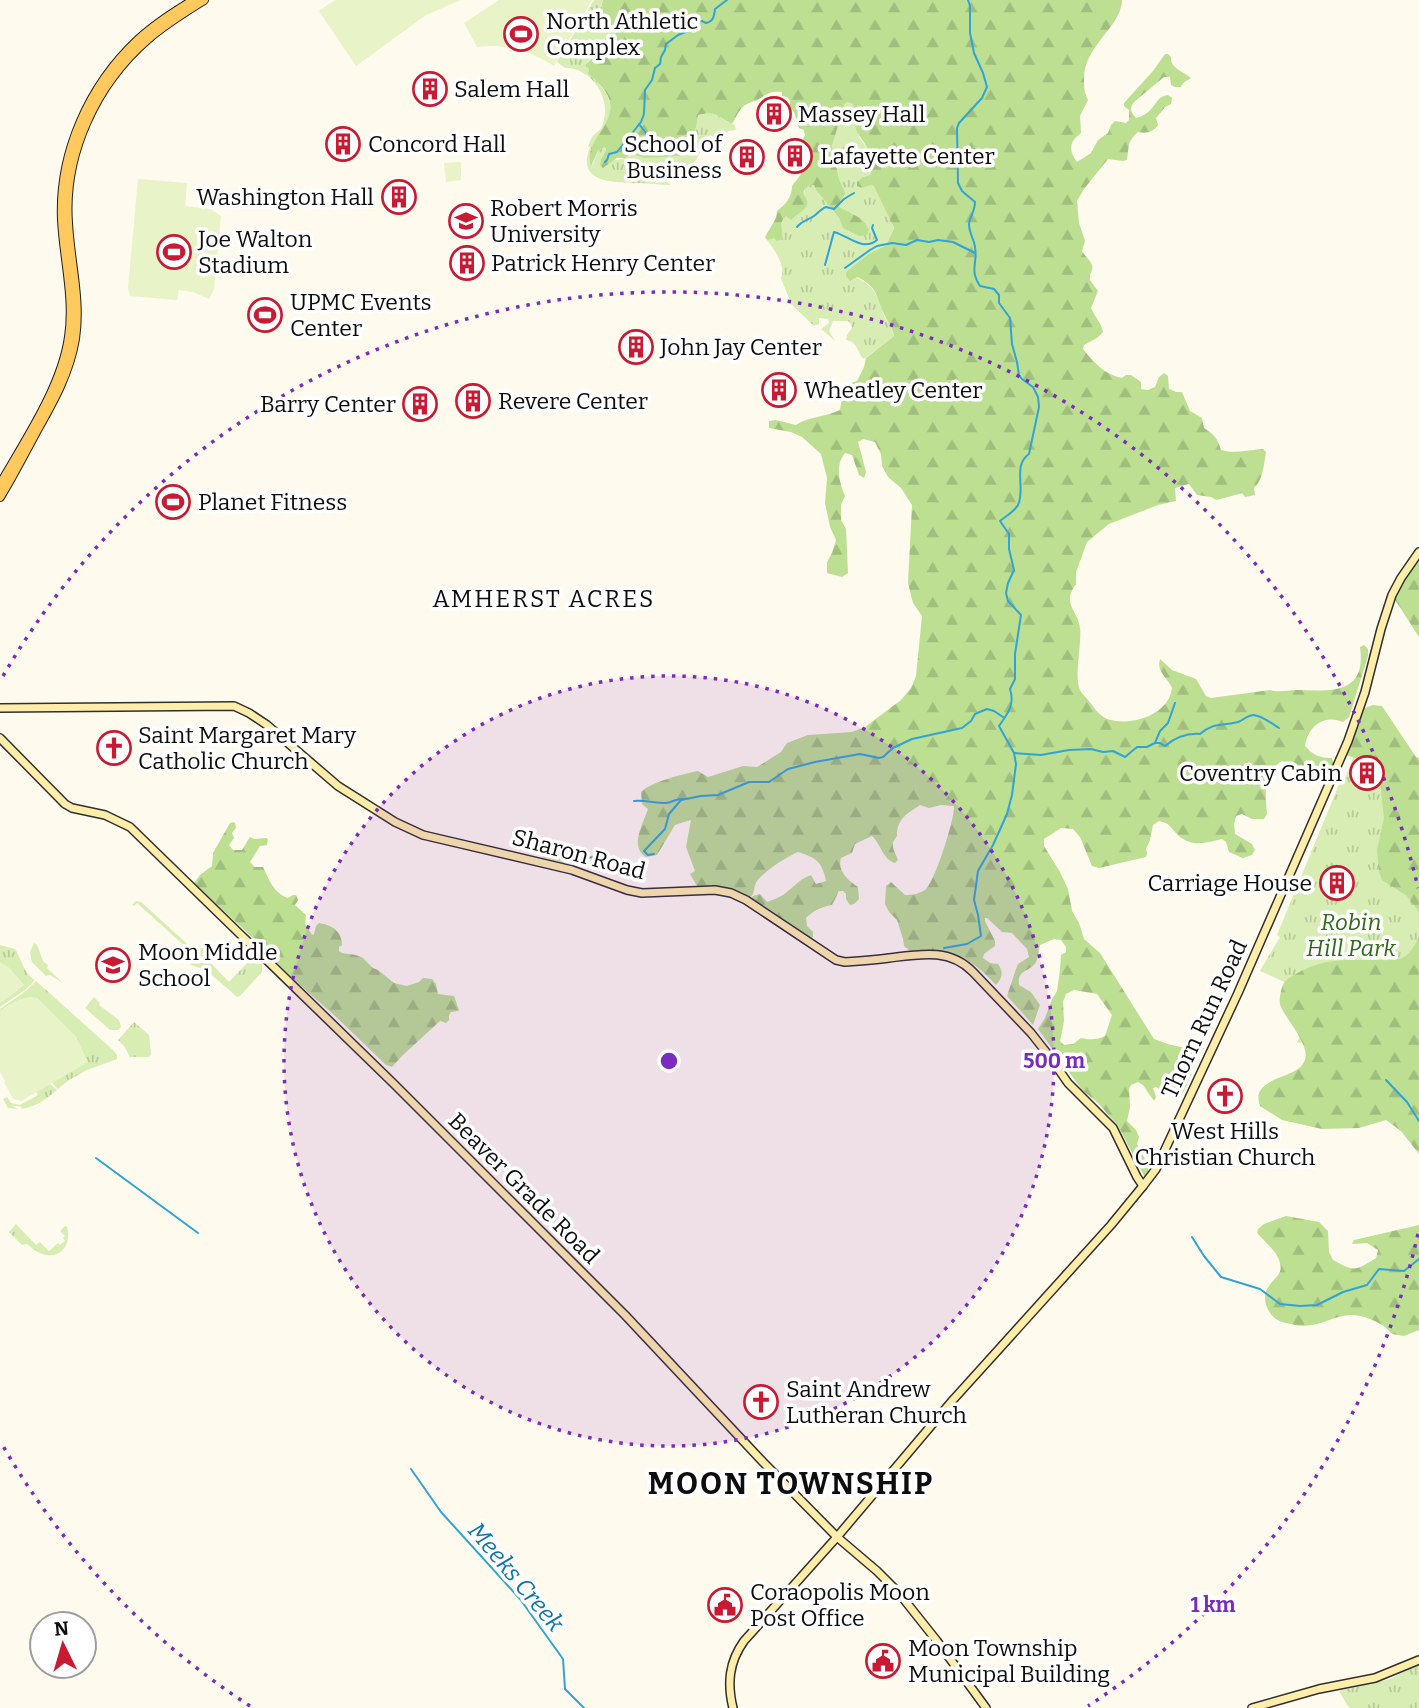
<svg xmlns="http://www.w3.org/2000/svg" width="1419" height="1708" font-family="Bitter,serif">
	<style>
		.grass { fill: url(#grass-tufts) }
		.forest { fill: url(#forest-firs); fill-rule: evenodd }
		.pitch { fill: #e8f3c7 }
		.lines { fill: none; stroke-linecap: round; stroke-linejoin: round }
		.stream { stroke: #30a4d7; stroke-width: 2 }
		.secondary-casing { stroke: #2f2f2f; stroke-width: 10 }
		.primary-casing { stroke: #1e1e1e; stroke-width: 10 }
		.secondary { stroke: #ffeda9; stroke-width: 7 }
		.primary { stroke: #ffc95e; stroke-width: 8 }
		.ring { fill: none; stroke: #7b2cbf; stroke-width: 3.5; stroke-dasharray: 3.5 7 }
		.labels { text-anchor: middle; dominant-baseline: central; stroke-width: 7; stroke-linejoin: round; paint-order: stroke }
		.poi-label { font-size: 23px; fill: #0d0d0d; stroke: #fff; text-anchor: start }
		.street-label { font-size: 23px; fill: #0d0d0d; stroke: #fff }
		.park-label { font-size: 23px; font-style: italic; fill: #316a19; stroke: #fff }
		.neighbourhood-label { font-size: 24px; letter-spacing: 2px; fill: #0d0d0d; stroke: #fff }
		.water-label { font-size: 24px; font-style: italic; fill: #0d74a9; stroke: #fff }
		.district-label { font-size: 30px; font-weight: bold; letter-spacing: 2px; fill: #0d0d0d; stroke: #fff }
		.centre { fill: #7b2cbf; stroke: #fff; stroke-width: 3.5 }
		.ring-label { font-size: 21px; text-anchor: middle; font-weight: bold; fill: #7b2cbf; stroke: #fff; stroke-width: 7; stroke-linejoin: round; paint-order: stroke }
	</style>
	<defs>
		<pattern id="grass-tufts" width="24" height="20" patternUnits="userSpaceOnUse" patternTransform="scale(1.75)"><rect width="24" height="20" fill="#d7edb4"/><path d="M3 7l-1-3M5 7V3M7 7l1-3M15 17l-1-3M17 17v-4M19 17l1-3" fill="none" stroke="#b7ca9a"/></pattern>
		<pattern id="forest-firs" width="22" height="20" patternUnits="userSpaceOnUse" patternTransform="scale(1.75)"><rect width="22" height="20" fill="#bcdf92"/><path d="M5 1l3.5 6h-7zM16 11l3.5 6h-7z" fill="#a0be7d"/></pattern>
	</defs>
	<rect width="100%" height="100%" fill="#fffaee"/>
	<g class="grass">
		<path d="M594 0H603L602 5 604 24 615 29 620 26 623 27 619 32 610 36 601 50 604 58 589 60 585 66 589 69 588 74C604 86 617 103 607 123 603 130 598 136 595 143 592 149 593 158 592 166L598 151 605 147 606 150 601 159 606 167C613 158 615 161 625 158 628 157 630 155 633 154 644 158 649 157 661 156 667 156 674 157 679 156 692 151 697 127 698 115 722 110 717 119 735 125L736 130 728 131 723 145 720 141 710 135 693 165 696 168 689 178 680 182 678 179 672 180 667 177H671L672 174 676 173 671 162 647 164 648 178H655V183L667 182 671 185C660 185 648 183 636 183 612 182 576 183 590 147L588 146C590 143 590 139 593 136 597 131 601 131 603 124 612 98 591 67 565 68L557 62Z"/>
		<path d="M847 102 853 104 854 110 865 119 864 123 857 124 859 137 868 150 867 167 871 172 870 175 863 177 861 188 872 185 874 187 894 226C893 233 888 238 887 245L868 254 846 272C860 280 872 283 879 300 882 305 882 310 884 316 888 323 893 328 894 336L864 359C856 352 859 342 846 340L847 335 852 328 851 324 848 321H833L829 331 835 341 834 340 821 329 829 323 828 319 819 318V324L814 326 791 304 781 278C786 265 775 251 767 240L781 233 780 227 785 216 786 215 791 220 806 199 804 195 805 188 810 185H814L816 190 839 218 846 230 865 223 838 207 837 204 845 196V192L839 179 832 146 844 105Z"/>
		<path d="M1367 722 1419 775V1133L1353 1038 1297 1043 1316 996 1260 971 1280 937 1277 935 1340 782 1344 781Z"/>
		<path d="M550 841 570 846 565 864 541 859Z"/>
		<path d="M136 901 141 902 194 950 208 947 202 954 229 982 252 958 239 943 235 945V942L239 938 264 962 263 964 258 959 262 964V972L240 996 237 997 206 970 191 965 187 956 190 951 137 903 134 906 132 905Z"/>
		<path d="M34 943 37 945 43 961 48 965 47 968 63 983 50 975 46 976 32 962 30 952Z"/>
		<path d="M0 945 15 949C23 961 22 972 35 980L25 990 0 1007V1003L24 985 9 968 0 962Z"/>
		<path d="M36 981 113 1050 117 1055V1059L87 1070 69 1080 58 1089 52 1083 87 1062 76 1037 37 998C22 996 12 1003 0 1011V1009L26 991Z"/>
		<path d="M94 997 100 1003 99 1005 119 1020 121 1027 118 1030H110L85 1008Z"/>
		<path d="M134 1022 149 1035 151 1054 149 1057H130L124 1046 118 1040Z"/>
		<path d="M50 1084 57 1090C45 1100 38 1106 21 1109L22 1107 11 1105 18 1109 8 1108 3 1099 7 1097 11 1103 20 1105 38 1095 36 1092Z"/>
		<path d="M16 1224 36 1245 40 1242 49 1251 58 1243 60 1245 65 1241 63 1238 65 1236 60 1231 65 1226 67 1227C72 1244 61 1260 42 1254 36 1252 31 1247 27 1244L22 1245 9 1232Z"/>
		<path d="M1419 1664V1708H1349L1339 1691 1390 1679Z"/>
	</g>
	<g class="forest">
		<path d="M603 0H1122C1121 28 1084 45 1084 79 1084 87 1084 92 1088 100L1080 116 1081 133C1069 142 1068 150 1077 162L1091 153 1098 140 1108 133 1111 125 1115 121 1126 123 1129 120V110L1124 106V103L1153 71 1165 54H1168L1171 57C1170 69 1184 71 1191 78L1183 83 1181 87H1175L1171 85 1170 77H1164L1134 102C1129 109 1131 112 1136 118 1141 117 1147 114 1151 109 1157 103 1158 96 1168 95L1172 98 1171 104 1165 107 1156 118 1158 125C1153 132 1147 134 1138 132 1127 141 1129 148 1127 160L1123 161 1108 159 1084 189 1077 201 1079 223 1085 241 1082 251C1087 260 1097 264 1090 274V280L1098 291 1091 308C1095 317 1101 322 1103 332L1097 338 1084 345 1083 349C1093 362 1105 375 1122 378L1126 375H1131L1141 382V389L1148 390 1155 387 1159 377 1164 373 1168 376 1169 389 1176 392H1182L1190 411 1202 418 1204 428C1214 434 1218 439 1221 450 1233 454 1249 450 1263 449L1266 452C1264 464 1263 480 1254 488L1255 495 1245 497 1242 493 1217 500 1211 497 1197 495 1189 484 1175 488 1176 501 1158 505 1109 524 1087 542 1076 572V584C1061 604 1078 610 1080 628 1082 645 1073 679 1081 692 1083 695 1086 697 1088 700 1094 707 1098 715 1107 719 1127 726 1159 718 1169 698 1171 695 1171 691 1172 688 1167 677 1156 672 1160 659L1172 670 1196 679 1206 696 1211 698 1270 690C1279 693 1287 690 1297 690 1330 691 1367 695 1360 647L1364 645 1368 649V656L1349 717 1343 722C1324 714 1308 726 1305 746 1313 755 1319 758 1332 758L1333 763 1330 770C1321 768 1323 765 1313 770L1282 761C1263 772 1265 794 1267 814L1264 819H1252L1242 814 1236 816 1234 824 1235 834 1252 844 1255 850 1252 855 1243 858 1229 852 1226 842 1222 839C1205 843 1191 848 1177 834 1169 826 1171 824 1159 821L1153 825 1150 840 1146 849 1147 853 1146 857 1099 868 1092 866 1080 837 1073 829 1061 828 1044 839V846L1060 872 1068 889 1072 911 1079 923 1084 939 1100 953 1154 1039C1166 1043 1183 1051 1195 1045L1204 1048C1193 1063 1191 1080 1181 1096 1171 1097 1164 1092 1156 1087L1153 1088 1156 1097 1154 1101 1143 1085 1138 1082 1131 1085 1129 1089 1130 1107 1127 1121 1136 1130 1139 1137 1137 1144 1149 1167 1147 1175 1144 1176 1118 1126 1098 1103 1082 1090 1038 1029 1045 1018 1052 999 1057 991 1060 970 1061 955 1066 952V947L1061 940 1054 939 1040 945C1039 950 1038 958 1036 962 1029 973 1017 969 1019 985L1031 992 1040 1005 1033 1025 1007 996 1016 969 1018 964 1029 957 1027 949 1012 933 1002 932 987 918H985V921L995 941V946L984 954 983 958 990 963 998 964C1004 972 1002 979 996 985 968 956 951 947 910 951L904 946 903 939 897 920 889 912 885 904 886 886 891 882 905 895C912 895 920 894 926 889 935 881 955 818 954 806L941 805 929 808 920 805C907 814 897 818 897 836L893 842V848L898 860 895 863C883 860 881 844 872 836L855 844 852 853 841 858C837 871 848 880 858 887L859 899 854 904 850 905 846 899V894L843 891H839L832 905C821 907 814 910 806 918L807 926 813 932V937L810 939 750 900 753 896 760 894 767 902C772 900 778 898 783 895 793 888 799 879 811 875L816 884 826 881C822 861 816 858 798 852 785 858 767 869 757 881 753 886 756 899 746 897 742 896 739 893 736 891 724 885 710 885 697 886L690 874 695 871 686 847 691 820 675 825 657 855 646 857C629 847 643 824 648 809L642 804 641 792C651 782 683 774 698 771L708 777 743 766 757 767 781 752 787 743 808 735 852 732 865 727 901 700 911 688 916 676 922 616 913 603 908 583 912 505 901 488 888 477 882 466 881 454 875 442 863 439 858 442 866 472 864 478 859 475 852 455 845 453C835 465 839 482 845 496L841 505V520L846 529 848 573 842 577 827 573V562L832 553 836 540 830 527 825 503 827 478 821 454 802 437 791 432 769 428V421L776 420 796 425C810 416 826 417 840 410L842 396 848 384 857 381 864 367 866 358 894 336C893 327 887 322 884 314 876 296 878 287 857 277L850 281 846 276V272L868 254 887 245C888 238 893 233 894 227L874 187 872 185 861 188 857 186V182L863 177 870 175 871 173C866 164 870 157 867 148 864 140 857 135 855 126L864 123 865 119 854 110 853 104 847 102 844 105 842 116 840 119 832 146 839 179 845 192V195L837 205 839 207 860 218 865 223 869 230 867 235 859 236 843 228 839 218 816 190 814 185H810C795 195 812 197 806 207 803 211 795 216 791 220L786 216C777 225 784 230 782 239L777 241 774 238 767 240 765 237 776 218 777 211C786 204 792 197 792 186 796 180 801 176 802 170 803 158 798 147 805 135L804 130 799 128 794 112 790 107V101L787 97 782 96V92C768 91 767 95 755 101 752 102 748 103 745 105 738 110 736 118 732 124 716 116 719 111 698 115 697 130 691 145 680 156L644 158 633 154 625 158H617L603 168 600 165 601 159 606 150 605 147 598 151 591 166C580 134 642 115 588 74L589 69 585 66 586 64 597 54H599L602 59 604 58C597 34 610 41 623 27L620 26 611 30 604 24 602 5ZM1074 990 1097 994 1112 1015 1105 1036C1097 1040 1090 1040 1081 1038L1073 1044 1064 1045 1060 1041 1064 1021 1063 1002 1066 994Z"/>
		<path d="M1419 552V637L1392 595Z"/>
		<path d="M1373 705 1382 706 1416 757 1419 758V912L1407 896 1382 880 1379 872 1377 850 1384 818 1380 782 1373 767 1365 761 1342 754 1359 710Z"/>
		<path d="M233 822 235 823 236 828 232 833 234 838 229 845 233 850H242L250 837 254 839 266 838 268 839 267 845 260 846 250 862 255 867H263C269 879 273 893 288 898L293 895H296L298 900 295 905 306 915 305 924 312 935 314 934 316 926 319 923C332 925 342 931 342 945L339 947V951L342 953 356 955 363 958 373 968 378 970 394 983 407 986 419 982 423 978 432 979 436 984 438 994 454 996 459 1010 458 1011 451 1012 449 1015V1020L446 1023 440 1021 402 1056 392 1067 386 1065 334 1015 293 979 253 938 194 883 200 875 212 866 213 853 230 823Z"/>
		<path d="M1419 937V1154L1401 1131 1386 1120 1359 1128 1322 1129 1282 1120 1260 1106C1259 1102 1257 1095 1260 1091 1269 1076 1298 1076 1304 1062 1313 1046 1283 1017 1280 1004 1279 999 1281 988 1284 983 1287 978 1295 975 1301 971 1326 958 1347 960 1375 960 1383 960 1394 961 1402 958 1410 954 1415 945 1419 937Z"/>
		<path d="M1286 1216 1319 1222 1328 1231 1329 1252 1333 1260C1355 1272 1355 1271 1376 1258L1378 1250 1367 1243 1352 1244 1354 1240 1419 1225V1330L1404 1336 1392 1334C1385 1326 1380 1323 1370 1319 1338 1305 1322 1333 1291 1324 1286 1323 1280 1322 1276 1319 1266 1312 1261 1296 1269 1286 1275 1277 1283 1274 1280 1263 1278 1252 1264 1241 1257 1233L1258 1229 1264 1224Z"/>
	</g>
	<g class="pitch">
		<path d="M335 0H461L426 15 356 66 319 11Z"/>
		<path d="M499 0H592L554 66C531 51 503 43 477 47L464 23Z"/>
		<path d="M461 162V180L446 182 444 163Z"/>
		<path d="M138 179 187 183 185 206 210 209 221 216 214 289 209 299 193 292 179 290 177 300 130 296 128 288Z"/>
		<path d="M0 962 9 968 24 985 0 1003Z"/>
		<path d="M29 997 37 998 76 1037 88 1062 21 1101 13 1099 4 1082 5 1081 0 1072V1011L18 1000Z"/>
	</g>
	<g class="lines">
		<g class="stream">
			<path d="M639 124 653 142"/>
			<path d="M605 162 607 160 609 154 617 152 641 122 644 114 645 90 652 80 655 68 660 64 661 57 665 50 666 44 678 35 688 31 692 23 702 21 706 23C714 21 714 16 715 9L727 0"/>
			<path d="M797 227C802 221 808 220 814 216 818 213 821 209 826 207L834 209 844 199 854 193"/>
			<path d="M825 265 834 232C849 236 863 252 877 240L872 228 873 225"/>
			<path d="M845 268 870 250 877 246 892 243 906 245 917 240 929 242 938 240 953 242 975 253"/>
			<path d="M1155 743H1160L1165 746C1176 737 1187 733 1200 734 1214 722 1222 726 1238 722 1244 720 1247 715 1254 715 1264 717 1271 723 1279 728"/>
			<path d="M1014 753 1041 755 1069 750 1091 749 1103 752 1113 751 1125 757 1137 747H1147L1155 743 1160 731 1168 723 1175 703"/>
			<path d="M634 801C645 800 655 803 666 803 674 802 676 798 684 799"/>
			<path d="M654 854 648 855 644 851 665 829 669 814 681 800 701 796 718 795 749 782H769L788 769 815 762 860 754 879 758 883 757 893 748 912 739 962 728 971 721 975 714 987 709 994 711 1003 717"/>
			<path d="M569 858 603 857 605 855"/>
			<path d="M944 948 967 944 981 936 978 915 974 900 978 871 993 845 1007 814 1012 795 1016 764 1014 753 999 726C1008 713 1015 705 1010 689L1015 679V654L1021 615 1008 601 1006 593 1008 583 1014 570 1009 549V534L1000 521C1006 516 1014 512 1018 505 1026 488 1012 466 1029 454L1039 407 1038 397 1033 387 1022 379 1019 375 1017 362 1012 344 1010 318 999 303V295L994 289 980 286C969 269 978 264 975 247 974 239 969 233 969 224 970 216 975 211 975 202L962 191 958 183 957 128 959 123 982 98 987 87 983 73 974 53 970 33V6L968 0"/>
			<path d="M1386 1080 1407 1102 1419 1121"/>
			<path d="M96 1158 198 1233"/>
			<path d="M1192 1237 1204 1256 1221 1277 1260 1289 1280 1304 1300 1306 1317 1305 1343 1292 1367 1285 1379 1269 1404 1271 1419 1259"/>
			<path d="M411 1469 441 1512 520 1599 563 1659 565 1689 584 1708"/>
		</g>
		<g class="secondary-casing">
			<g id="secondary">
				<path d="M0 708 234 706 249 713 267 725 338 786 395 822 423 835 572 870 627 890 642 893 715 890 731 893 746 900 836 960 845 962C860 961 875 960 889 958 920 954 950 948 973 972L1031 1033 1050 1057 1068 1083 1113 1128 1137 1177 1143 1186"/>
				<path d="M0 738 65 804 72 808 105 815 130 827 393 1083 625 1315 763 1462 837 1537 877 1571 898 1592 937 1641 986 1708"/>
				<path d="M733 1708C727 1683 729 1662 744 1641L837 1537 952 1401 1111 1225 1143 1186 1156 1169 1238 993 1348 741 1365 692 1381 629 1392 595 1401 578 1419 552"/>
				<path d="M1252 1708 1319 1689 1375 1678 1419 1660"/>
			</g>
		</g>
		<g class="primary-casing">
			<g id="primary">
				<path d="M0 485C25 441 62 387 69 337 75 298 64 259 62 220 59 153 89 86 138 40 155 24 174 12 194 0"/>
				<path d="M0 497C13 476 24 454 36 432 53 402 69 374 75 339 81 300 70 262 68 223 63 154 96 84 148 39 165 24 185 12 204 0"/>
			</g>
		</g>
		<use href="#secondary" class="secondary"/>
		<use href="#primary" class="primary"/>
	</g>
	<circle cx="669" cy="1061" r="385" fill="#7b2cbf" fill-opacity=".12"/>
	<g class="ring">
		<circle cx="669" cy="1061" r="385"/>
		<path d="M1418 1234A769 769 0 0 1 1088 1706M250 1706A769 769 0 0 1 3 1446M3 676A769 769 0 0 1 1418 888"/>
	</g>
	<defs>
		<g id="stadium-ring" transform="scale(1.75)"><circle r="9.5" fill="#fff" stroke="#c81b33" stroke-width="1.5"/><path d="M0-5a6.5 5 0 1 0 0 10a6.5 5 0 1 0 0-10ZM-3.5-1.8h7v3.6h-7Z" fill="#c81b33"/></g>
		<g id="building-ring" transform="scale(1.75)"><circle r="9.5" fill="#fff" stroke="#c81b33" stroke-width="1.5"/><path d="M-4-6H4V6H1V3H-1V6H-4ZM-2.5-4.3h1.7v1.8h-1.7ZM.8-4.3h1.7v1.8H.8ZM-2.5-1h1.7V.8h-1.7ZM.8-1h1.7V.8H.8Z" fill="#c81b33"/></g>
		<g id="university-ring" transform="scale(1.75)"><circle r="9.5" fill="#fff" stroke="#c81b33" stroke-width="1.5"/><path d="M0-5L7-2L0 1L-7-2ZM-4 1L0 2.5L4 1V4Q0 6-4 4Z" fill="#c81b33"/></g>
		<g id="church-ring" transform="scale(1.75)"><circle r="9.5" fill="#fff" stroke="#c81b33" stroke-width="1.5"/><path d="M-1.2-6h2.4v3.5h3.3v2.4h-3.3V6h-2.4V-.1h-3.3v-2.4h3.3Z" fill="#c81b33"/></g>
		<g id="school-ring" transform="scale(1.75)"><circle r="9.5" fill="#fff" stroke="#c81b33" stroke-width="1.5"/><path d="M0-5L7-2L0 1L-7-2ZM-4 1L0 2.5L4 1V4Q0 6-4 4Z" fill="#c81b33"/></g>
		<g id="civic-ring" transform="scale(1.75)"><circle r="9.5" fill="#fff" stroke="#c81b33" stroke-width="1.5"/><path d="M-.6-6.5H3V-4.5H.6V-3L4-1V1h2V6H-6V1h2V-1L-.6-3ZM-1.2 2.5V6h2.4V2.5Z" fill="#c81b33"/></g>
	</defs>
	<g fill-rule="evenodd">
		<use href="#stadium-ring" x="521" y="34"/>
		<use href="#building-ring" x="430" y="89"/>
		<use href="#building-ring" x="774" y="114"/>
		<use href="#building-ring" x="343" y="144"/>
		<use href="#building-ring" x="795" y="156"/>
		<use href="#building-ring" x="747" y="157"/>
		<use href="#building-ring" x="399" y="197"/>
		<use href="#university-ring" x="466" y="221"/>
		<use href="#stadium-ring" x="174" y="252"/>
		<use href="#building-ring" x="467" y="263"/>
		<use href="#stadium-ring" x="265" y="315"/>
		<use href="#building-ring" x="636" y="347"/>
		<use href="#building-ring" x="779" y="390"/>
		<use href="#building-ring" x="473" y="401"/>
		<use href="#building-ring" x="420" y="404"/>
		<use href="#stadium-ring" x="173" y="502"/>
		<use href="#church-ring" x="114" y="748"/>
		<use href="#building-ring" x="1367" y="773"/>
		<use href="#building-ring" x="1337" y="883"/>
		<use href="#school-ring" x="113" y="965"/>
		<use href="#church-ring" x="1225" y="1096"/>
		<use href="#church-ring" x="761" y="1402"/>
		<use href="#civic-ring" x="725" y="1605"/>
		<use href="#civic-ring" x="883" y="1661"/>
	</g>
	<g class="labels">
		<g class="poi-label">
			<text x="546" y="21">North Athletic<tspan x="546" dy="26">Complex</tspan></text>
			<text x="454" y="89">Salem Hall</text>
			<text x="798" y="114">Massey Hall</text>
			<text x="368" y="144">Concord Hall</text>
			<text x="722" y="144" text-anchor="end">School of<tspan x="722" dy="26">Business</tspan></text>
			<text x="820" y="156">Lafayette Center</text>
			<text x="374" y="197" text-anchor="end">Washington Hall</text>
			<text x="490" y="208">Robert Morris<tspan x="490" dy="26">University</tspan></text>
			<text x="198" y="239">Joe Walton<tspan x="198" dy="26">Stadium</tspan></text>
			<text x="491" y="263">Patrick Henry Center</text>
			<text x="290" y="302">UPMC Events<tspan x="290" dy="26">Center</tspan></text>
			<text x="660" y="347">John Jay Center</text>
			<text x="804" y="390">Wheatley Center</text>
			<text x="498" y="401">Revere Center</text>
			<text x="396" y="404" text-anchor="end">Barry Center</text>
			<text x="198" y="502">Planet Fitness</text>
			<text x="138" y="735">Saint Margaret Mary<tspan x="138" dy="26">Catholic Church</tspan></text>
			<text x="1342" y="773" text-anchor="end">Coventry Cabin</text>
			<text x="1312" y="883" text-anchor="end">Carriage House</text>
			<text x="138" y="952">Moon Middle<tspan x="138" dy="26">School</tspan></text>
			<text x="1225" y="1131" text-anchor="middle">West Hills<tspan x="1225" dy="26">Christian Church</tspan></text>
			<text x="786" y="1389">Saint Andrew<tspan x="786" dy="26">Lutheran Church</tspan></text>
			<text x="750" y="1592">Coraopolis Moon<tspan x="750" dy="26">Post Office</tspan></text>
			<text x="908" y="1648">Moon Township<tspan x="908" dy="26">Municipal Building</tspan></text>
		</g>
		<g class="street-label">
			<text transform="translate(579 854) rotate(15)">Sharon Road</text>
			<text transform="translate(1204 1019) rotate(-65)">Thorn Run Road</text>
			<text transform="translate(524 1188) rotate(45)">Beaver Grade Road</text>
		</g>
		<g class="park-label">
			<text x="1351" y="922">Robin<tspan x="1351" dy="26">Hill Park</tspan></text>
		</g>
		<g class="neighbourhood-label">
			<text x="544" y="599">AMHERST ACRES</text>
		</g>
		<g class="water-label">
			<text transform="translate(516 1577) rotate(50)">Meeks Creek</text>
		</g>
		<g class="district-label">
			<text x="791" y="1484">MOON TOWNSHIP</text>
		</g>
	</g>
	<circle cx="669" cy="1061" r="10" class="centre"/>
	<g class="ring-label">
		<text x="1054" y="1068">500 m</text>
		<text x="1213" y="1612">1 km</text>
	</g>
	<g transform="translate(63 1645) rotate(355)"><circle r="33" fill="#ffffff" stroke="#9e9e9e" stroke-width="2"/>
	<path d="M0-5L12 26L0 18L-12 26Z" fill="#c81b33"/>
	<text y="-10" font-size="19" font-weight="bold" text-anchor="middle" fill="#0d0d0d">N</text>
	</g>
</svg>
